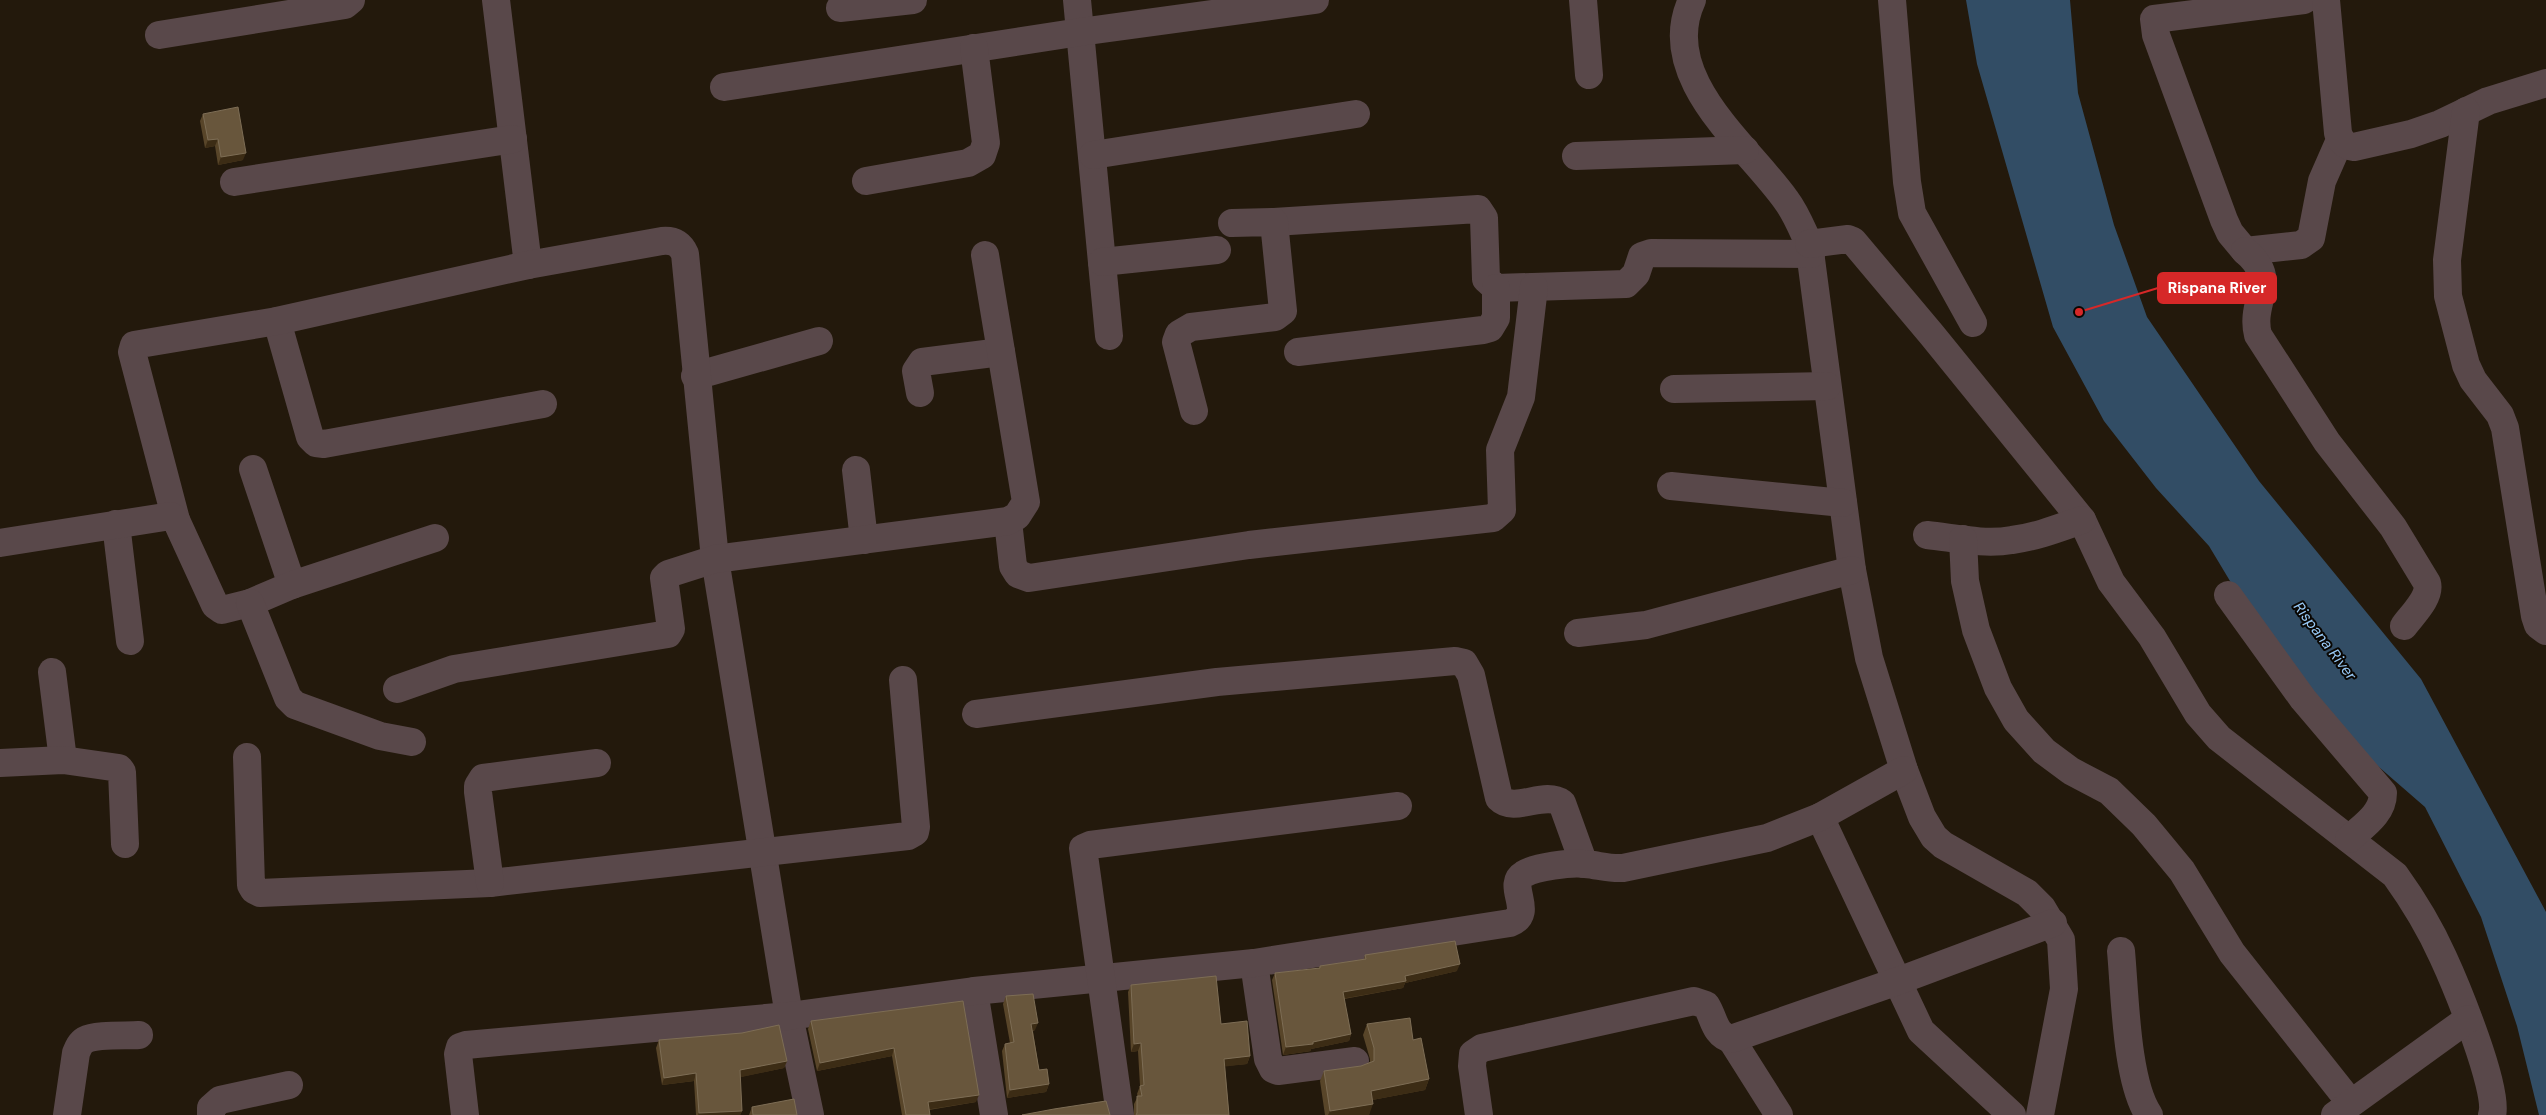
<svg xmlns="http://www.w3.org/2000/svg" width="2546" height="1115" font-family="'DM Sans',sans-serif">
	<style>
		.water { fill: #324d65 }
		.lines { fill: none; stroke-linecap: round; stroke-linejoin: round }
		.minor { stroke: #59484a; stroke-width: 28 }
		.wall { fill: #584529 }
		.shaded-wall { fill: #3c2c15 }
		.building { fill: #68563c; stroke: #7d6d55 }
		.labels { text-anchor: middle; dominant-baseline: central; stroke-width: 4; stroke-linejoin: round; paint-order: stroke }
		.water-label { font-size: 15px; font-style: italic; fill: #98c9f6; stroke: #090602 }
		.leader { fill: none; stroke: #d62828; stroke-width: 2 }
		.callout-dot { fill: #d62828; stroke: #090602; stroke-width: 2 }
		.callout { fill: #d62828; stroke: #d62828; stroke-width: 2 }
		.callout-label { font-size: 15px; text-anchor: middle; font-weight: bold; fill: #fff }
	</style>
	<rect width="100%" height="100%" fill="#23190c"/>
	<path class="water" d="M1966 0H2070L2078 93 2114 225 2147 317 2259 481 2421 679 2546 912V1115H2539L2517 1026 2481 917 2425 807 2334 728 2245 606 2209 546 2156 488 2104 421 2053 327 1977 64Z"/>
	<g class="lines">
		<g class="minor">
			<path d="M496 0 528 265"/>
			<path d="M1077 0 1109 336"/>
			<path d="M1583 0 1589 75"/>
			<path d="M1692 0C1656 77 1747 145 1786 200 1796 213 1802 229 1809 244L1852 570 1869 658 1904 770 1922 817 1934 837 1943 845 2027 893 2042 908 2061 940 2064 989 2040 1115"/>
			<path d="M1892 0 1907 182 1912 213 1973 323"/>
			<path d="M2304 0 2154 19 2156 35 2224 220 2230 233 2245 251 2301 245 2311 238 2322 181 2340 140"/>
			<path d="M2326 0 2338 133C2341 142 2345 146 2354 147L2411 134 2440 124 2488 101 2546 83"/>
			<path d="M840 8 913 0"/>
			<path d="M159 35 345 5 351 0"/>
			<path d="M724 87 1080 32 1315 0"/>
			<path d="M2466 111 2447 260 2448 296 2466 365 2473 380 2500 415 2505 428 2535 616 2538 625 2546 631"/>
			<path d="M1093 155 1356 114"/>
			<path d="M1576 156 1745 150"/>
			<path d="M866 181 968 163 982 155 986 143 974 48"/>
			<path d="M234 182 513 139"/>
			<path d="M1274 222 1478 209 1484 218 1486 279 1496 288 1626 284 1636 274 1642 256 1651 253 1811 254"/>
			<path d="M1809 244 1848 239 1853 241 1932 335 2082 520 2111 582 2152 637 2198 714 2219 738 2395 875C2413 900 2430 928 2443 957 2455 983 2500 1091 2492 1115"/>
			<path d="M2245 251C2281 281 2249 300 2258 335L2327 442 2393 527 2427 583C2431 597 2412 615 2404 626"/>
			<path d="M1102 262 1217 250"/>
			<path d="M277 321 310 437 316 443 324 444 543 404"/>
			<path d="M1298 352 1483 330 1490 328 1496 318V288"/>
			<path d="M695 376 819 341"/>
			<path d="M1674 389 1827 386"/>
			<path d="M920 393 916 371 922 362 1001 352"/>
			<path d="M1194 411 1176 342 1179 334 1191 327 1275 317 1283 311 1274 222 1232 223"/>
			<path d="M253 469 292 585"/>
			<path d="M856 470 864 540"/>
			<path d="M1671 486 1843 503"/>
			<path d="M176 520 132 352 134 345 277 321 528 265 662 241C673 240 680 243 685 254L715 559 789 1016 810 1115"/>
			<path d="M1008 521 1013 566 1018 574 1029 578 1249 545 1493 518 1502 510 1500 450 1521 397 1534 287"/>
			<path d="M116 524 130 641"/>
			<path d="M1927 535C1955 538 1984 545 2012 540 2036 537 2059 528 2082 520"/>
			<path d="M1963 539 1965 581 1976 630 1998 688 2016 720 2044 751 2071 771 2109 791 2144 825 2182 871 2232 953 2350 1102"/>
			<path d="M0 543 171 516 176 520 215 605 222 610 250 603 292 585 435 538"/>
			<path d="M2228 595 2303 699 2383 793C2383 814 2363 826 2349 839"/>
			<path d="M250 603 288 698 295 705 380 736 412 742"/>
			<path d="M1578 633 1646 625 1852 570"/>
			<path d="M52 672 63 760"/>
			<path d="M397 689 454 669 668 634 671 629 664 578 668 574 715 559 1008 521 1017 516 1026 502 985 255"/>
			<path d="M976 714 1217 682 1455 661 1464 663 1471 675 1499 798C1515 814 1544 790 1562 803L1584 864"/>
			<path d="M247 757 251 885 254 890 260 893 490 883 908 836 915 832 916 827 903 680"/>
			<path d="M0 763 63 760 119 768 122 772 125 844"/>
			<path d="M1820 817 1921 1031 2012 1115"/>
			<path d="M490 883 478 792V786L483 778 597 763"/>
			<path d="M2121 951C2125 993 2126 1082 2149 1115"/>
			<path d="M1254 963 1268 1059 1273 1069 1278 1071 1355 1061"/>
			<path d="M974 991 994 1115"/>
			<path d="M1731 1039 1779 1115"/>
			<path d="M67 1115 76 1053C78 1048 80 1043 85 1040 96 1034 126 1036 139 1035"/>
			<path d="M211 1115V1108L220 1100 289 1085"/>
			<path d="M465 1115 458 1054 460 1047 466 1045 789 1016 974 991 1254 963 1510 923C1536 913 1505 885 1524 874 1534 867 1572 862 1585 864 1598 865 1609 869 1623 868L1767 838 1820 817 1904 770"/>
			<path d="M1120 1115 1083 848 1090 845 1398 806"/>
			<path d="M1479 1115 1472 1066 1473 1054 1482 1048 1694 1001 1706 1005C1714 1017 1714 1035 1731 1039L1898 981 2053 923"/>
			<path d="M2335 1115 2468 1019"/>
		</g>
	</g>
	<g class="wall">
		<path d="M203 114 243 160 218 165 215 146 205 148 200 121Z"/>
		<path d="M1365 955 1457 971 1405 983 1403 988 1344 999 1351 1034 1349 1041 1311 1049V1051L1283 1055 1272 980 1275 973 1319 968 1320 966 1364 959Z"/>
		<path d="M1131 985 1221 1024 1250 1056 1247 1064 1225 1066 1229 1115H1134V1104L1138 1096 1137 1094 1140 1086 1138 1051 1131 1052 1128 992Z"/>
		<path d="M1006 996 1035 1030 1033 1031 1039 1070 1049 1084 1046 1092 1007 1098 1002 1051 1005 1044 1010 1043 1003 1004Z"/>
		<path d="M963 1001 976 1102 929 1110 930 1115H902L892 1056 817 1071 808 1029 811 1021Z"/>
		<path d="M1367 1024 1413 1040 1429 1079 1425 1090 1372 1100 1369 1115H1325L1320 1081 1324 1071 1361 1066 1370 1062V1059L1363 1035Z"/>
		<path d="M659 1040 787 1061 784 1068 740 1077 742 1111 740 1115H696L694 1081 662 1085 656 1048Z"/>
		<path d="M752 1107 797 1115H749Z"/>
	</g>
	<g class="shaded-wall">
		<path d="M218 139 215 146 205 148 208 140Z"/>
		<path d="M246 153 243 160 218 165 221 157Z"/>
		<path d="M1460 964 1457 971 1405 983 1403 988 1341 999 1343 992 1405 976Z"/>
		<path d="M1038 1023 1035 1030 1029 1031 1031 1024Z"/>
		<path d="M1351 1034 1349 1041 1311 1049V1051L1283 1055 1286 1047Z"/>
		<path d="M1141 1043 1138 1051 1131 1052 1134 1044Z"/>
		<path d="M894 1048 892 1056 817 1071 820 1063Z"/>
		<path d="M1250 1056 1247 1064 1221 1067 1224 1059Z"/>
		<path d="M787 1061 784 1068 737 1078 740 1070Z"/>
		<path d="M696 1073 694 1081 662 1085 664 1078Z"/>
		<path d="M1429 1079 1425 1090 1367 1101 1371 1091Z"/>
		<path d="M1049 1084 1046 1092 1007 1098 1010 1090Z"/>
		<path d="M979 1095 976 1102 925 1110 928 1102Z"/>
		<path d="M1373 1104 1369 1115H1328L1330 1111Z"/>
		<path d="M742 1111 740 1115H698L699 1113Z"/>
	</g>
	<g class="building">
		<path d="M238 107 246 153 221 157 218 139 208 140 203 114Z"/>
		<path d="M1455 941 1460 964 1405 976 1406 981 1343 992 1351 1034 1313 1042V1044L1286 1047 1275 973 1320 968V966L1366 959 1365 955Z"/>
		<path d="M1216 976 1221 1024 1247 1021 1250 1056 1224 1059 1229 1115H1136L1137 1113V1096H1142L1140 1086 1144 1085 1141 1043 1134 1044 1131 985Z"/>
		<path d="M1033 994 1038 1023 1031 1024 1039 1070 1047 1069 1049 1084 1010 1090 1005 1044 1014 1042 1006 996Z"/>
		<path d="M963 1001 979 1095 928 1102 930 1115H906L894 1048 820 1063 811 1021Z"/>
		<path d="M1410 1018 1413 1040 1421 1038 1429 1079 1371 1091 1373 1104 1330 1111 1324 1071 1361 1066 1374 1061V1048L1367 1024Z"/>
		<path d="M779 1025 787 1061 740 1070 742 1111 699 1113 696 1073 664 1078 659 1040 742 1033Z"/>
		<path d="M794 1099 797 1115H753L752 1107Z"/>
		<path d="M1106 1101 1110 1115H1022L1054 1109Z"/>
	</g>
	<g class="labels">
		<g class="water-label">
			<text transform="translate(2325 641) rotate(53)">Rispana River</text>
		</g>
	</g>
	<path class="leader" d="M2079 312L2158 288"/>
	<circle class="callout-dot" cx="2079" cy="312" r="5"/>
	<rect class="callout" x="2158" y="273" width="118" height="30" rx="5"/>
	<g class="callout-label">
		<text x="2217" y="293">Rispana River</text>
	</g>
</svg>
